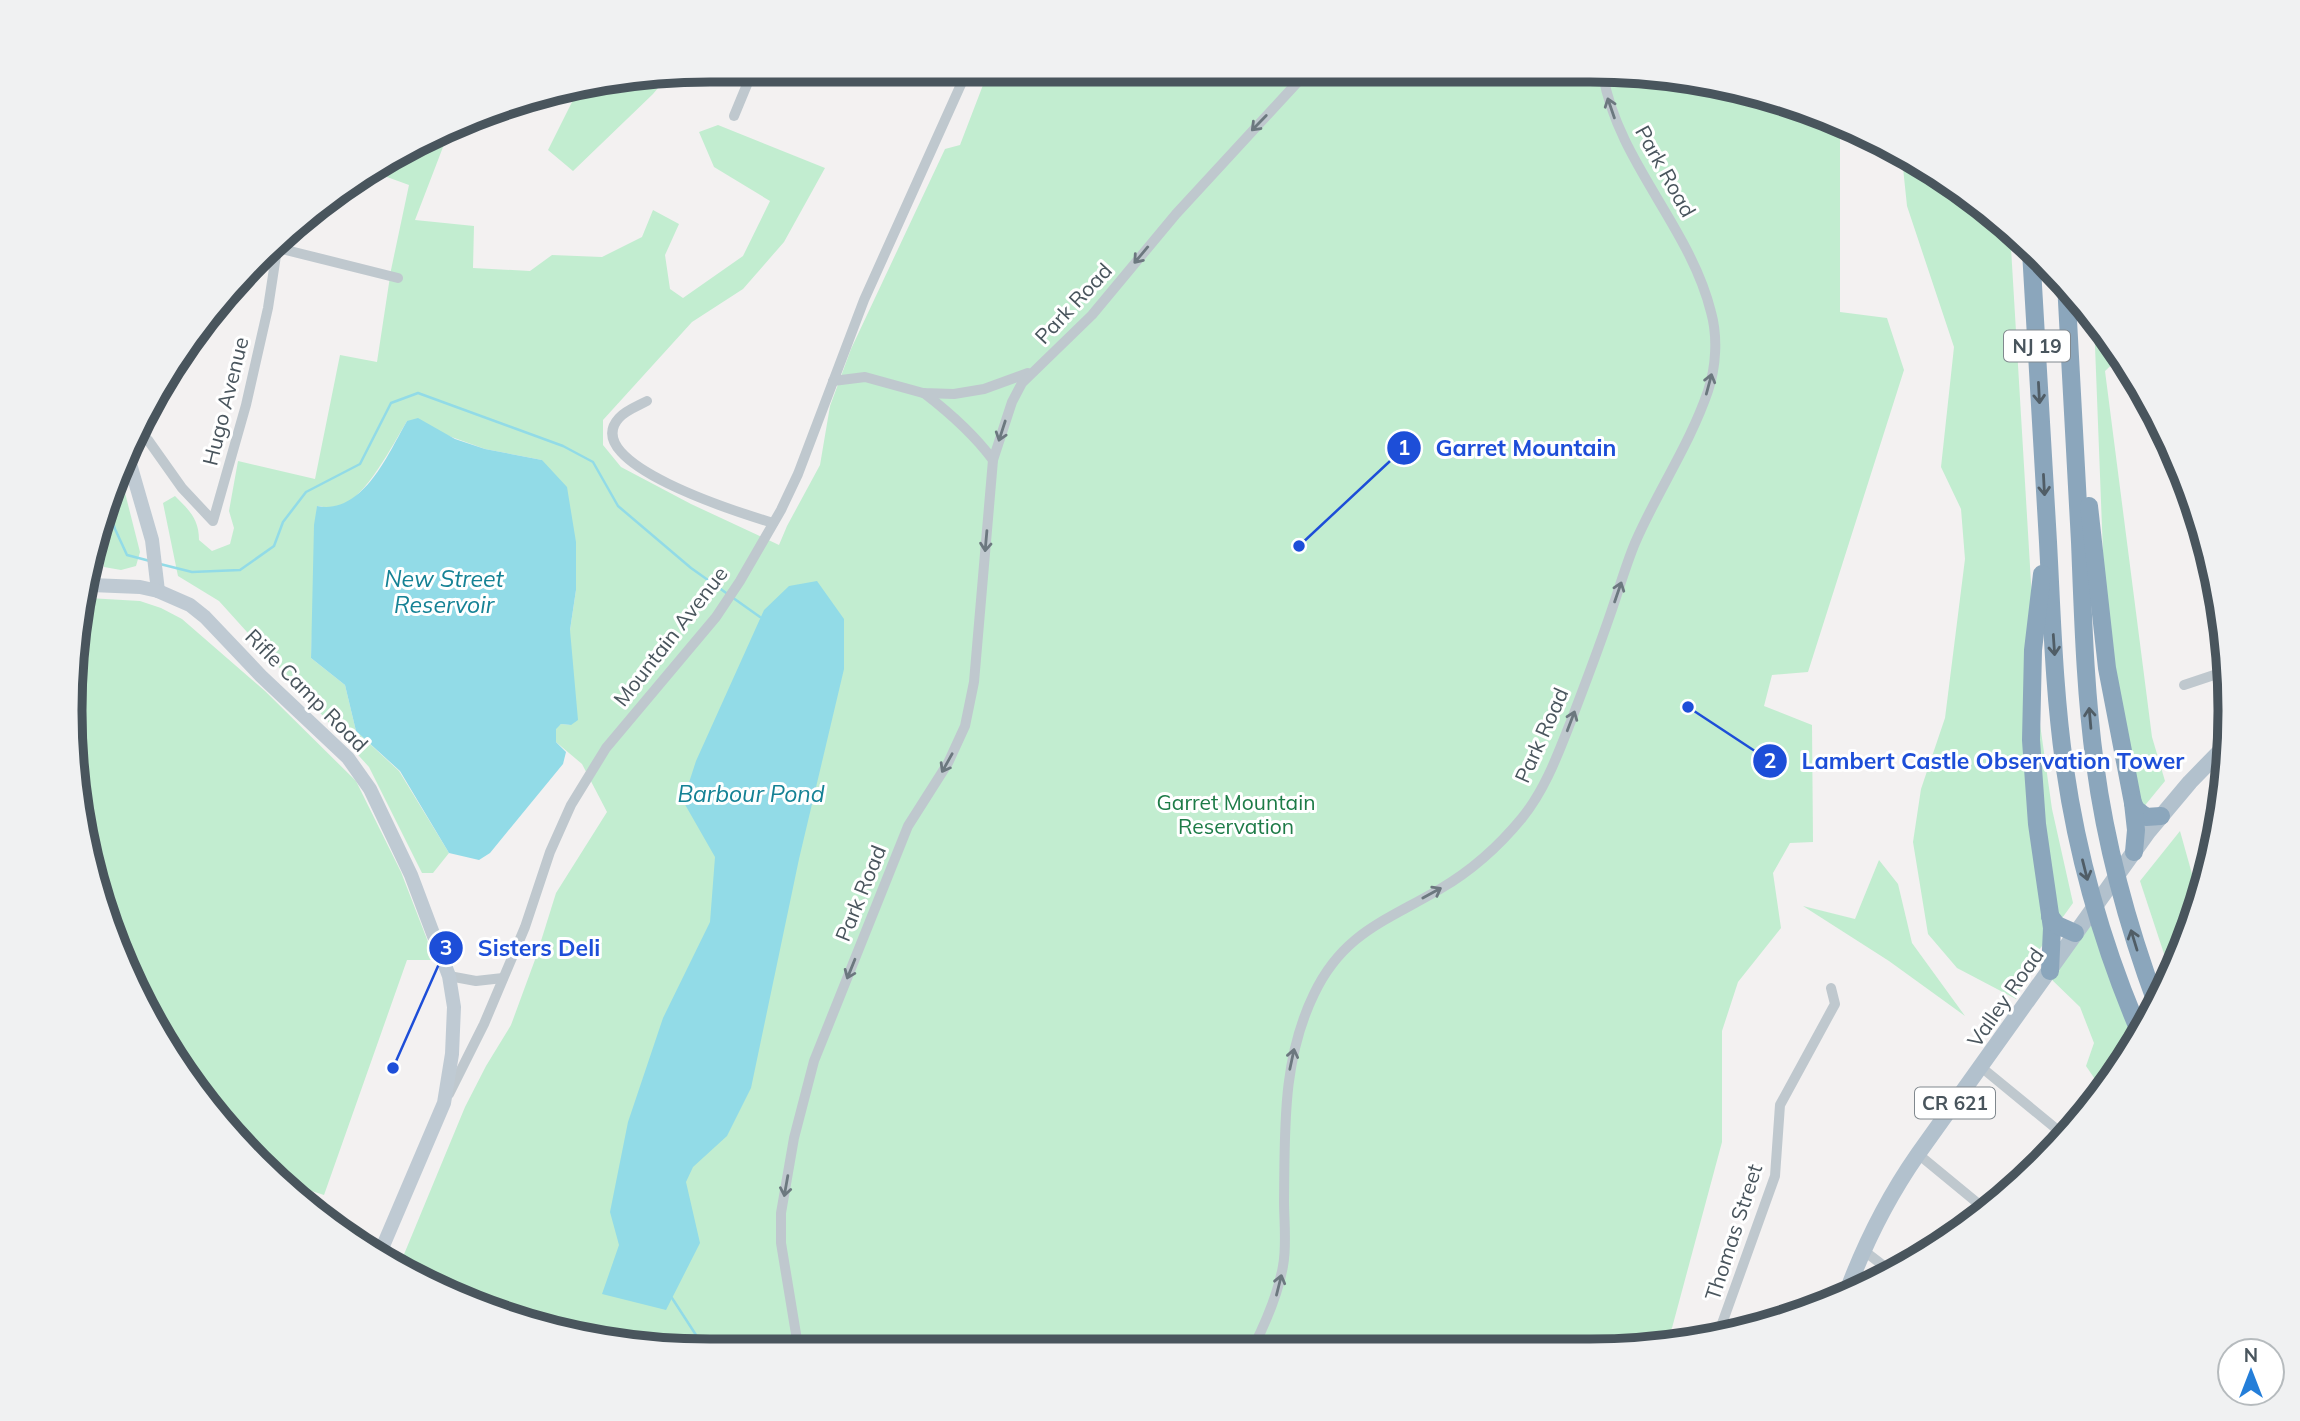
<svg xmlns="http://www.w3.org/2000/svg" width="2300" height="1421" font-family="Mulish,sans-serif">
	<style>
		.green { fill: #c2edd0 }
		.water { fill: #92dbe7 }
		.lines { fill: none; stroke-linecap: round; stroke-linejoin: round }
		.stream { stroke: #92dbe7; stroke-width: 2.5 }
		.street { stroke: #bfc8ce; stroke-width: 10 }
		.secondary { stroke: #bfcad3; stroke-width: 14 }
		.primary { stroke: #b2c1cd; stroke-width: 16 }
		.highway { stroke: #8ba6bc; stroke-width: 18 }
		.oneway { stroke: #6c787f }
		.oneway2 { stroke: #505d66 }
		.labels { text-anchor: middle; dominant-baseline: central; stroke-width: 6; stroke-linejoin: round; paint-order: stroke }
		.shield { fill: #fff; stroke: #80888e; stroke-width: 2 }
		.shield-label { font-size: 19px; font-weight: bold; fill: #49555d }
		.street-label { font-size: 21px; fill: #49555d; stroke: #fff }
		.park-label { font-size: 21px; fill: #1d7b47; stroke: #fff }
		.water-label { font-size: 23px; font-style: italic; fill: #158295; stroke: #fff }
		.rim { fill: none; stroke: #49555d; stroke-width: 9 }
		.leader { fill: none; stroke: #1d4ed8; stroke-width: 2.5 }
		.callout-dot { fill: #1d4ed8; stroke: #fff; stroke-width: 2.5 }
		.mark-label { font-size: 21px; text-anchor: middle; font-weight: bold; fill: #fff }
		.callout-label { font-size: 23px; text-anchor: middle; font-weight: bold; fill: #1d4ed8; stroke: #fff; stroke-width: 6; stroke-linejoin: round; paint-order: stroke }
	</style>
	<rect width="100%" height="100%" fill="#f3f1f1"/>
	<g class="green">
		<path d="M988 72 1673 75 1840 122V312L1887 318 1904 370 1808 672 1772 675 1764 706 1812 725 1813 842 1790 843 1773 873 1781 928 1738 982 1722 1031V1142L1672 1328 1661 1344 1632 1350 627 1346 466 1302 400 1264 465 1107 486 1066 511 1025 536 957 556 893 607 812 582 764 556 742 555 729 561 724 571 725 570 630 576 590 542 460 485 449 407 421C393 444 366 498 339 507 332 509 325 507 317 506L311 658 345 685 356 731 399 771 449 853 433 873H422L369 767 219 601 178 576 163 503 175 496C189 510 199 519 199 540L212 551 230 544 234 528 229 511 238 461 315 479 340 355 377 362 391 270 409 185 376 173 448 134 415 220 474 226 473 268 530 271 552 255 602 257 642 237 653 210 679 224 665 255 670 289 683 298 743 256 770 201 714 167 699 132 718 125 825 168 784 242 743 289 692 322 603 420V445L621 467 691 504 779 545 787 526 820 465 830 406 851 349 945 149 960 145Z"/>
		<path d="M667 77 653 94 573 171 548 150 577 92 607 87 622 93 626 84Z"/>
		<path d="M1902 158 1979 202 2010 231 2039 717 2052 809 2073 903 2034 957 2016 999 1957 968 1928 934 1913 842 1921 789 1945 718 1965 559 1961 509 1941 467 1954 347 1907 206Z"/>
		<path d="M2094 320 2120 357 2105 371 2152 737 2165 781 2128 826 2107 657Z"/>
		<path d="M120 473 140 552 136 566 121 570 104 567 105 524 102 517 104 505Z"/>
		<path d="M88 598 140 601 161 608 182 619 265 691 356 781 401 872 435 960H407L324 1195 287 1183 178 1067 104 916 70 710Z"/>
		<path d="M2180 831 2199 899 2171 975 2140 881Z"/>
		<path d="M1879 860 1898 884 1912 943 1965 1016 1889 961 1803 906 1855 919Z"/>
		<path d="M2093 923 2136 1038 2103 1091 2086 1066 2094 1043 2080 1007 2048 976Z"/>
	</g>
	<g class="water">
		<path d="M418 418 455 439 485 449 542 460 567 487 576 542V590L570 630 578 720 571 725 561 724 556 729V742L566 752 563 764 490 853 479 860 449 853 400 771 356 731 345 685 311 658 314 525 317 506C363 515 388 454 407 421Z"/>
		<path d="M817 581 844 619V669L799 859 751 1088 727 1136 693 1167 686 1182 700 1243 666 1310 602 1294 619 1245 610 1212 628 1122 663 1018 710 922 715 857 683 801 696 761 764 610 789 586Z"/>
	</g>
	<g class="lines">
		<g class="stream">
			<path d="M106 502 115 529 127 555 150 561"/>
			<path d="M160 564 192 572 240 570 274 546 283 522 306 492 360 464 391 403 418 393 563 446 593 462 618 506 691 568 760 617"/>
			<path d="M672 1298 696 1335 690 1346"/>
		</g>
		<g class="street">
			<path d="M734 116 753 70"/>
			<path d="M278 248 398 278"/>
			<path d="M833 381 865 377 923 393 954 394 984 389 1028 373"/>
			<path d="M924 393C950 413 973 433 993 460"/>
			<path d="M647 401C638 406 626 410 619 418 577 464 747 515 773 523"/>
			<path d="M140 432 148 440 182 488 213 521 246 405 268 308 277 249"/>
			<path d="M2184 685 2226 671"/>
			<path d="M449 976 476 981 503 978"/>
			<path d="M1981 1067 2065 1136"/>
			<path d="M449 1094 484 1024 525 927 550 852 571 805 606 748 716 617 740 581 781 510 798 474 864 300 967 71"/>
			<path d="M1918 1154 1986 1210"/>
			<path d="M1863 1250 1893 1273"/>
			<path d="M1719 1332 1775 1176 1780 1105 1835 1004 1831 988"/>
			<path d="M798 1346 781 1243V1213L794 1138 814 1061 908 826 948 763 965 726 974 682 993 460 1012 402 1022 383 1092 315 1176 214 1306 73"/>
			<path d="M1253 1348C1266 1322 1278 1295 1283 1266 1287 1245 1284 1222 1284 1201 1285 1129 1282 1060 1314 994 1343 933 1386 921 1440 889 1471 871 1499 846 1522 818 1545 790 1558 754 1571 721 1584 687 1597 653 1609 618 1618 593 1625 567 1635 543 1657 492 1690 444 1708 391 1716 367 1718 337 1711 312 1690 227 1618 162 1603 75"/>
		</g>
		<g class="secondary">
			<path d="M128 457 152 540 158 591"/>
			<path d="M91 585 140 587 158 591 190 605 205 617 261 676 348 758 370 789 411 875 449 976 454 1007 452 1054 444 1103 380 1253"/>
		</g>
		<path class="primary" d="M1846 1294C1864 1245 1888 1197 1918 1154L2148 832 2190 782 2228 743"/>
		<g class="highway">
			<path d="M2031 251C2037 348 2042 445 2048 542 2052 617 2054 694 2065 769 2078 859 2104 949 2140 1033"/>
			<path d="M2066 283C2070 370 2075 456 2080 542 2083 616 2085 691 2095 764 2106 847 2128 927 2157 1005"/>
			<path d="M2089 506 2107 668 2133 803 2136 809 2146 817 2161 816"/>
			<path d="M2042 574 2033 650 2031 740 2037 824 2052 928 2050 971"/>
			<path d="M2133 803 2136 830 2134 852"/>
			<path d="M2050 916 2057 925 2075 933"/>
		</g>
	</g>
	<defs><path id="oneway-shaft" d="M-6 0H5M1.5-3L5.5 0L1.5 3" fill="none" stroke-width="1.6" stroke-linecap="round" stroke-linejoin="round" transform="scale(1.75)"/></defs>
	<g class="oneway">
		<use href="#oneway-shaft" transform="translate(1611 108) rotate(-109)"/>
		<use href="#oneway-shaft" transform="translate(1259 123) rotate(134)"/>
		<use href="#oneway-shaft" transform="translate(1141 255) rotate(130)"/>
		<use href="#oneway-shaft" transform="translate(1709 384) rotate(-75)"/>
		<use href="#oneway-shaft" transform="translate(1002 431) rotate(108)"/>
		<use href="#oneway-shaft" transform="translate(986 541) rotate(95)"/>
		<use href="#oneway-shaft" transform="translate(1618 592) rotate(-71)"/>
		<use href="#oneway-shaft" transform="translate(1571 721) rotate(-69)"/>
		<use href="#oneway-shaft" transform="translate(947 763) rotate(119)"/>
		<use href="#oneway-shaft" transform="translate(1432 893) rotate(-29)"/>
		<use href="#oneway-shaft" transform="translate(851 969) rotate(112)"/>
		<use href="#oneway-shaft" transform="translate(1292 1059) rotate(-78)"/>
		<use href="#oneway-shaft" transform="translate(786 1186) rotate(100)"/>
		<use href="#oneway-shaft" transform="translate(1279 1285) rotate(-76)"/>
	</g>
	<g class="oneway2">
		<use href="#oneway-shaft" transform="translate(2039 393) rotate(87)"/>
		<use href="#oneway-shaft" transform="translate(2044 485) rotate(87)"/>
		<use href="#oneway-shaft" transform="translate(2054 645) rotate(86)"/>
		<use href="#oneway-shaft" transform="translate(2090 718) rotate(-95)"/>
		<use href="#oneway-shaft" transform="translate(2085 870) rotate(76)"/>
		<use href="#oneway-shaft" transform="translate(2134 940) rotate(-107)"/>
	</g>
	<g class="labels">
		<g class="shield">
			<rect x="2004" y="330.5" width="66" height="31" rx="5"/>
			<rect x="1915" y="1087.5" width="80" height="31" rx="5"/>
		</g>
		<g class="shield-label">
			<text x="2037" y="346">NJ 19</text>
			<text x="1955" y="1103">CR 621</text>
		</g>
		<g class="street-label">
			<text transform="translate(1666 171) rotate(61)">Park Road</text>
			<text transform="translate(1073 303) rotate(-47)">Park Road</text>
			<text transform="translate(225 401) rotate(-76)">Hugo Avenue</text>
			<text transform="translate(670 636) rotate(-52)">Mountain Avenue</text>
			<text transform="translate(307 690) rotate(45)">Rifle Camp Road</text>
			<text transform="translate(1541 735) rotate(-66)">Park Road</text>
			<text transform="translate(860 893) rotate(-68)">Park Road</text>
			<text transform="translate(2005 997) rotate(-55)">Valley Road</text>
			<text transform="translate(1733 1232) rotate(-72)">Thomas Street</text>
		</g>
		<g class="park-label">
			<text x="1236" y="802">Garret Mountain<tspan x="1236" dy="24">Reservation</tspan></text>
		</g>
		<g class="water-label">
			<text x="444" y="578">New Street<tspan x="444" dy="26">Reservoir</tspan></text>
			<text x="751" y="793">Barbour Pond</text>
		</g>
	</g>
	<path d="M0 0H2300V1421H0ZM710 82H1590A628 628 0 0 1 2218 710V711A628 628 0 0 1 1590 1339H710A628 628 0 0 1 82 711V710A628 628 0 0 1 710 82Z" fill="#f0f1f2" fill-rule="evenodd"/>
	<path class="rim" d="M710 82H1590A628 628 0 0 1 2218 710V711A628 628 0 0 1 1590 1339H710A628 628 0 0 1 82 711V710A628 628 0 0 1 710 82Z"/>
	<path class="leader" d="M1299 546L1404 448M1688 707L1770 761M393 1068L446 948"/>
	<g class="callout-dot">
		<circle cx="1299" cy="546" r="7"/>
		<circle cx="1688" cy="707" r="7"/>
		<circle cx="393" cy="1068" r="7"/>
		<circle cx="1404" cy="448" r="18"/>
		<circle cx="1770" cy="761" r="18"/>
		<circle cx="446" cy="948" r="18"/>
	</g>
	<g class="mark-label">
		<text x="1404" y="455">1</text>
		<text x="1770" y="768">2</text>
		<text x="446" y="955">3</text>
	</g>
	<g class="callout-label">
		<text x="1526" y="456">Garret Mountain</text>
		<text x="1993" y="769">Lambert Castle Observation Tower</text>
		<text x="539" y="956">Sisters Deli</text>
	</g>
	<g transform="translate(2251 1372)"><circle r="33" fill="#ffffff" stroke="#b6bbbe" stroke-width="2"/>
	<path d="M0-5L12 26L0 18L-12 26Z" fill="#247ed9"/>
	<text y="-10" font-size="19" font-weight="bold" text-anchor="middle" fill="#49555d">N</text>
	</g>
</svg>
